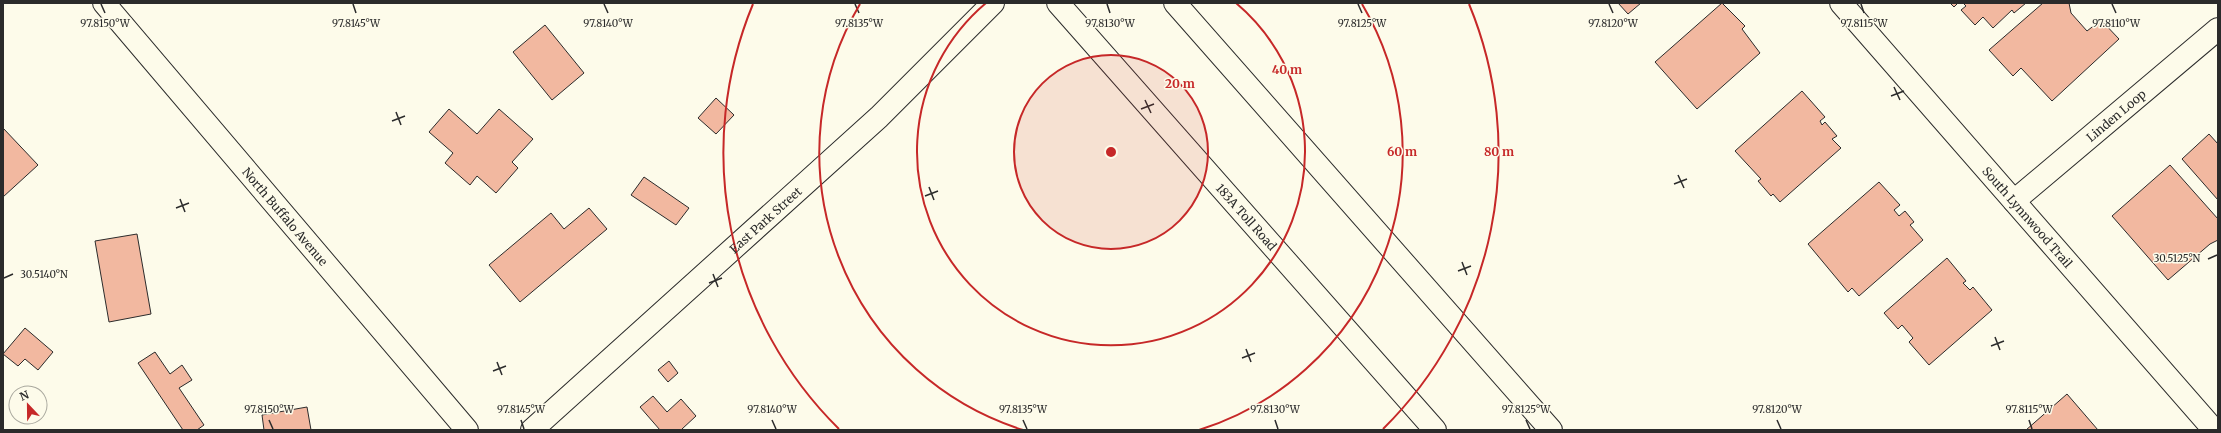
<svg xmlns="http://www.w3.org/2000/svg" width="2221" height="433" font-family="Merriweather,serif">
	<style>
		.building { fill: #f2b8a0; stroke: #2b2b2b }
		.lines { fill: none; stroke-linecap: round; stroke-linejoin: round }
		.street-casing { stroke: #2b2b2b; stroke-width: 24 }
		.secondary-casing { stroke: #2b2b2b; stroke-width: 24 }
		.highway-casing { stroke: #2b2b2b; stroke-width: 24 }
		.street { stroke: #fdfbea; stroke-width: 22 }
		.secondary { stroke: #fdfbea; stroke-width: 22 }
		.highway { stroke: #fdfbea; stroke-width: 22 }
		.ticks { fill: none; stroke: #2b2b2b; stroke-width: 1.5 }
		.ring { fill: none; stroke: #c62828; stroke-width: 2 }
		.labels { text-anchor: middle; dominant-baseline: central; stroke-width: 3; stroke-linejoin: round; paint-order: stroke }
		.street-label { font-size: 12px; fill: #2b2b2b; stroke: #fdfbea }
		.ticks-label { font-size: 10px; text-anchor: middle; fill: #2b2b2b; stroke: #fdfbea; stroke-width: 3; stroke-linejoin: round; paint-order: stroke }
		.centre { fill: #c62828; stroke: #fdfbea; stroke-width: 2 }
		.ring-label { font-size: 12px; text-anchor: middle; font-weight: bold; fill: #c62828; stroke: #fdfbea; stroke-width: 3; stroke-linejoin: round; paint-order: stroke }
	</style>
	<rect width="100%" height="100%" fill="#fdfbea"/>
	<g class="building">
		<path d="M1618 3H1641L1628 14Z"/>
		<path d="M1722 3 1745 26 1742 29 1760 53 1697 109 1655 62Z"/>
		<path d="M1950 3H1958L1954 7Z"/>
		<path d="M1963 3H2026L2014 13 2012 10 1993 28 1983 17 1975 25 1961 10 1966 6Z"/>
		<path d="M2043 3H2069L2071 13 2087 31 2101 20 2119 39 2052 101 2021 68 2013 76 1989 50Z"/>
		<path d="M545 25 584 73 552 100 513 52Z"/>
		<path d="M1802 91 1825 117 1820 121 1822 125 1825 122 1837 136 1832 139 1841 148 1780 202 1773 194 1771 196 1758 181 1761 179 1735 151Z"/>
		<path d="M716 98 734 115 716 134 698 118Z"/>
		<path d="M449 109 477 134 499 109 533 139 512 162 518 168 496 193 477 176 470 185 445 163 453 153 429 132Z"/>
		<path d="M3 128 38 165 3 197Z"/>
		<path d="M2209 134 2218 144V200L2182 159Z"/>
		<path d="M2170 165 2218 219V240L2210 244 2168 280 2112 216Z"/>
		<path d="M644 177 689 208 676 225 631 195Z"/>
		<path d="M1879 182 1900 205 1894 210 1899 216 1905 211 1914 222 1910 225 1923 240 1859 296 1852 288 1848 292 1808 244Z"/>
		<path d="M589 208 607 229 520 302 489 265 551 213 564 229Z"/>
		<path d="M137 234 151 314 109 322 95 241Z"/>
		<path d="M1947 258 1966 281 1963 283 1970 290 1973 287 1992 310 1929 365 1909 342 1913 338 1902 325 1898 329 1884 313Z"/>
		<path d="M25 328 53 352 38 370 25 359 18 366 3 354Z"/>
		<path d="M155 352 170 374 182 365 192 380 179 388 204 425 197 430H183L138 363Z"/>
		<path d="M669 361 678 373 668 382 658 370Z"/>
		<path d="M2067 394 2098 430H2026Z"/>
		<path d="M653 396 667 412 681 399 696 416 682 429 683 430H660L640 407Z"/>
		<path d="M307 407 311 430H264L262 415Z"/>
	</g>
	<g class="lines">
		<g class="street-casing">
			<g id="street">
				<path id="s1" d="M104 3 467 430"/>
				<path id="s2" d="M2014 201 2218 29"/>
			</g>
		</g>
		<g class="secondary-casing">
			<g id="secondary">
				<path id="s3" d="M1841 3 2214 430"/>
				<path id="s4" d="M532 430 879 117 993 3"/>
			</g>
		</g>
		<g class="highway-casing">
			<g id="highway">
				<path id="s5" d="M1058 3 1435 430"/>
				<path d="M1175 3 1551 430"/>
			</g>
		</g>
		<use href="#street" class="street"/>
		<use href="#secondary" class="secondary"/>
		<use href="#highway" class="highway"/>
	</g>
	<path class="ticks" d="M101 4 105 13M353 4 356 13M604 4 608 13M855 4 859 13M1107 4 1110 13M1358 4 1362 13M1609 4 1613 13M1861 4 1864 13M2112 4 2116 13M1894 87 1900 100M1891 96 1904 91M1145 100 1151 113M1141 109 1154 104M396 112 401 125M392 121 405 116M1678 175 1684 188M1674 184 1687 179M929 187 934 200M925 196 938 191M180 199 185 212M176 208 189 203M2208 259 2217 255M1462 262 1467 275M1458 271 1471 266M713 274 718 287M4 278 13 274M709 283 722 278M1995 337 2000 350M1991 346 2004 341M1246 349 1251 362M1242 358 1255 353M497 362 502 375M493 371 506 366M269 420 273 429M521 420 524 429M772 420 776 429M1023 420 1027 429M1275 420 1278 429M1526 420 1530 429M1777 420 1781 429M2029 420 2032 429"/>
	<circle cx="1111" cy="152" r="97" fill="#c62828" fill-opacity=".12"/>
	<g class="ring">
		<circle cx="1111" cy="152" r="97"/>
		<path d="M1236 3A194 194 0 1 1 986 3"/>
		<path d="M1023 430A291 291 0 0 1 860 4M1362 4A291 291 0 0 1 1199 430"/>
		<path d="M839 429A388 388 0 0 1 753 4M1469 4A388 388 0 0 1 1383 429"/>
	</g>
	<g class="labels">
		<g class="street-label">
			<text stroke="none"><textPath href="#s2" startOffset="133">Linden Loop</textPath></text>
			<text stroke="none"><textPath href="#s5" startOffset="285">183A Toll Road</textPath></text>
			<text stroke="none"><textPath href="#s3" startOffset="284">South Lynnwood Trail</textPath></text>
			<text stroke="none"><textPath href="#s1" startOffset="280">North Buffalo Avenue</textPath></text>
			<text stroke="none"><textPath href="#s4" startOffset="314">East Park Street</textPath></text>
		</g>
	</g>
	<g class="ticks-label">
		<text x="105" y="27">97.8150°W</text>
		<text x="356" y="27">97.8145°W</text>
		<text x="608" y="27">97.8140°W</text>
		<text x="859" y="27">97.8135°W</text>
		<text x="1110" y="27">97.8130°W</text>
		<text x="1362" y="27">97.8125°W</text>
		<text x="1613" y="27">97.8120°W</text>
		<text x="1864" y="27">97.8115°W</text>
		<text x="2116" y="27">97.8110°W</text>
		<text x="2177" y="262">30.5125°N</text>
		<text x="44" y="278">30.5140°N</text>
		<text x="269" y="413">97.8150°W</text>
		<text x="521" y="413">97.8145°W</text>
		<text x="772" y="413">97.8140°W</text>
		<text x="1023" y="413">97.8135°W</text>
		<text x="1275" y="413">97.8130°W</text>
		<text x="1526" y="413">97.8125°W</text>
		<text x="1777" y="413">97.8120°W</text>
		<text x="2029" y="413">97.8115°W</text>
	</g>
	<circle cx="1111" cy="152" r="6" class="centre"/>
	<g class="ring-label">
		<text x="1287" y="74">40 m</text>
		<text x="1180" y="88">20 m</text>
		<text x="1402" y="156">60 m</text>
		<text x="1499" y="156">80 m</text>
	</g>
	<rect width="2221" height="433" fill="none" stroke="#2b2b2b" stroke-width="8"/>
	<g transform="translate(28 405) rotate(338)"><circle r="19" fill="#fdfbea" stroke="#a9a89e"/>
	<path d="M0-3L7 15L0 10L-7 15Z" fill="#c62828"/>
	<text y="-6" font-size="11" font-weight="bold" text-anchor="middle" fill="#2b2b2b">N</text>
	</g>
</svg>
